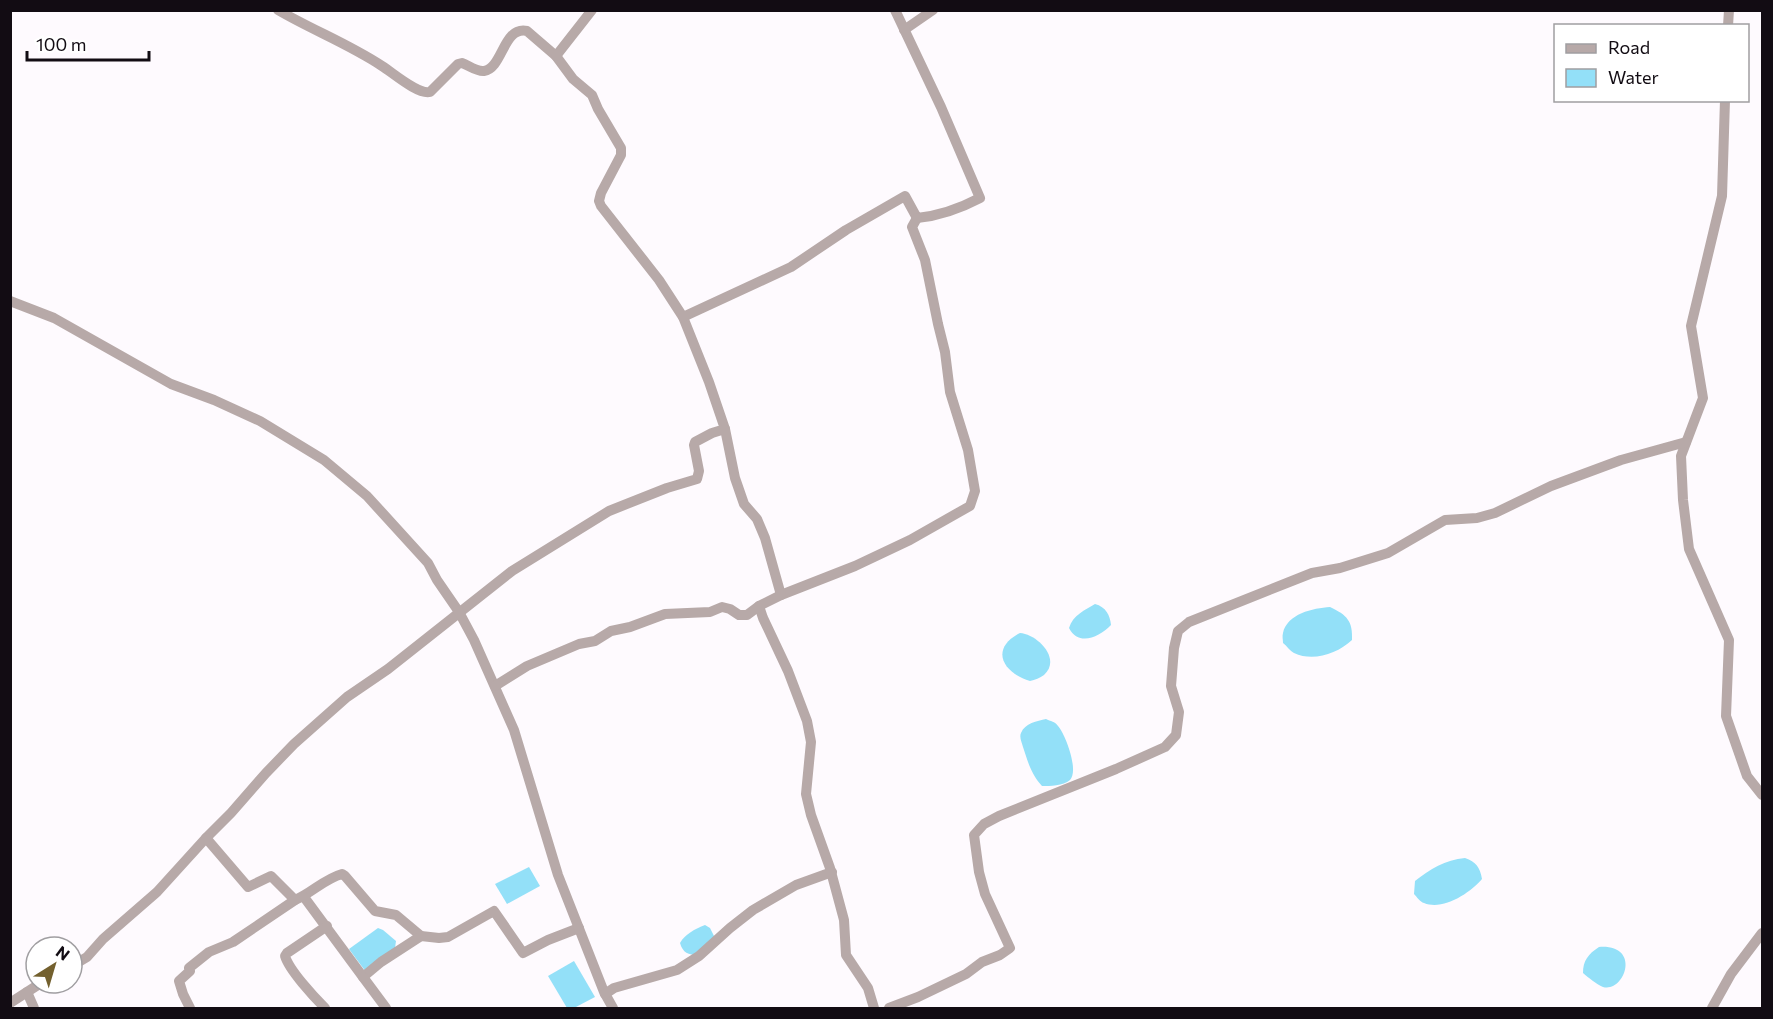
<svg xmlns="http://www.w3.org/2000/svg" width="1773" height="1019" font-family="Commissioner,sans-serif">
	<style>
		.water { fill: #93e0f8 }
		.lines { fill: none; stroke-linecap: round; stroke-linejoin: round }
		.minor { stroke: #b7a9a8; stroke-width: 10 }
	</style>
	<rect width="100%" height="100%" fill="#fefafe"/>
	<g class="water">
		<path d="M1095 604C1106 607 1110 615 1111 625 1099 637 1079 647 1069 628 1073 615 1085 610 1095 604Z"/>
		<path d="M1330 607C1347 615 1353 621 1352 640 1337 654 1313 662 1294 653 1290 651 1287 646 1283 643 1283 640 1282 636 1283 633 1287 614 1313 608 1330 607Z"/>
		<path d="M1020 633C1037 634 1062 659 1044 675 1040 678 1035 680 1030 681 1003 673 989 649 1020 633Z"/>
		<path d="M1046 719C1050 721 1056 722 1058 726 1066 735 1079 771 1070 780 1063 786 1050 786 1042 786 1031 774 1028 762 1023 747 1022 743 1019 737 1021 733 1025 723 1037 721 1046 719Z"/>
		<path d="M1465 858C1476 862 1480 867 1482 879 1470 893 1443 911 1424 903 1420 902 1417 897 1414 894L1415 881C1430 869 1445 860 1465 858Z"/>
		<path d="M529 867 540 886 507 904 495 884Z"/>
		<path d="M705 925 710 928 715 938 698 955C688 955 683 953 680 943 685 934 695 929 705 925Z"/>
		<path d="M378 928 383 930 396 941 395 948 366 972 349 949Z"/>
		<path d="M1599 947C1642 944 1625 993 1603 987 1596 984 1589 978 1583 973 1583 961 1588 954 1599 947Z"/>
		<path d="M574 961 595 997 574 1008H567L548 976Z"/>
	</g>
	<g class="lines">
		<g class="minor">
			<path d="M278 10C312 30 349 44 382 66 393 73 418 95 430 92L458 64 462 63C468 65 477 72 484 71 503 68 503 26 527 31L556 56 573 79 592 95 598 109 621 148V155L601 193 599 201 601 206 659 280 683 317 709 382 725 429 712 433 695 442 694 445 699 471 697 479 667 488 609 511 512 571 388 669 347 697 294 744 266 773 231 813 206 838 248 887 271 876 295 900C312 893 324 879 342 874L345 876 375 911 396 915 421 936 439 938 448 937 494 911 523 953 548 940 579 928"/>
			<path d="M1728 26 1729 10"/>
			<path d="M904 30 933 10"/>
			<path d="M556 56 592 10"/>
			<path d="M1725 100 1722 196 1691 326 1703 398 1681 456 1683 500 1689 549 1729 640 1726 716 1747 776 1762 795"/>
			<path d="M10 301 54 318 171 384 214 400 260 421 324 460 367 496 428 563 437 580 459 612 474 640 514 730 558 875 604 992 613 1008"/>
			<path d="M683 317 791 267 846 230 905 196 917 218C938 216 961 208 980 198L941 107 895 10"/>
			<path d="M781 595 855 566 910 540 970 506 975 491 968 450 950 392 945 352 938 324 925 260 912 227 917 218"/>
			<path d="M759 606 763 618 788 671 807 721 811 742 806 794 811 815 830 868 844 920 846 955 868 988 874 1008"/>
			<path d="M495 686 527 666 579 644 595 641 611 631 630 627 665 614 710 612 722 607 730 609 739 615H747L759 606 781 595 765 538 757 519 744 504 735 478 725 429"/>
			<path d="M304 897 363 977 381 962 421 936"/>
			<path d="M72 966 87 957 103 939 157 892 206 838"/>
			<path d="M363 977 386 1008"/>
			<path d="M27 992 34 1008"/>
			<path d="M605 994 614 988 677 970 699 956 730 928 753 910 796 885 832 872"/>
			<path d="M10 1003 41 983"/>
			<path d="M190 1008 183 994 179 981 190 971 189 968 209 952 233 942 295 900"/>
			<path d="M325 1008C314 997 289 970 285 956L287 953 327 926"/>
			<path d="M889 1008 918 997 966 974 982 962 1000 955 1010 948 985 894 979 872 974 835 984 824 999 816 1116 769 1165 747 1176 735 1179 712 1171 686 1174 648 1178 631 1189 622 1312 573 1340 568 1388 553 1445 520 1477 518 1495 513 1551 486 1621 460 1686 442"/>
			<path d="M1712 1008 1731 974 1762 933"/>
		</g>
	</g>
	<rect width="1773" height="1019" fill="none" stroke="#120c13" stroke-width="24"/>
	<rect x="1554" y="24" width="195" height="78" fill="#ffffff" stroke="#a09ea1" stroke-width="1.5"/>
	<rect x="1566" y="44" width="30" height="9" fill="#b7a9a8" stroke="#a09ea1" stroke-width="1.5"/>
	<text x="1608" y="54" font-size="18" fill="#120c13">Road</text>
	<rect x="1566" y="69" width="30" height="18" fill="#93e0f8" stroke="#a09ea1" stroke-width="1.5"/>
	<text x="1608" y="84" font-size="18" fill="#120c13">Water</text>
	<g transform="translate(54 965) rotate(37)"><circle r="28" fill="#ffffff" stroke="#a09ea1" stroke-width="1.5"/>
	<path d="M0-4.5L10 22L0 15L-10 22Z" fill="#73602e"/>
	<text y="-9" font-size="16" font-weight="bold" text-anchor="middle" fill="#120c13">N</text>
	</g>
	<path d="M27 51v9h122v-9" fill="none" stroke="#120c13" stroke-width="3"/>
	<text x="36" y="51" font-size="18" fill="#120c13" stroke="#ffffff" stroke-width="4.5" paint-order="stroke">100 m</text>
</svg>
